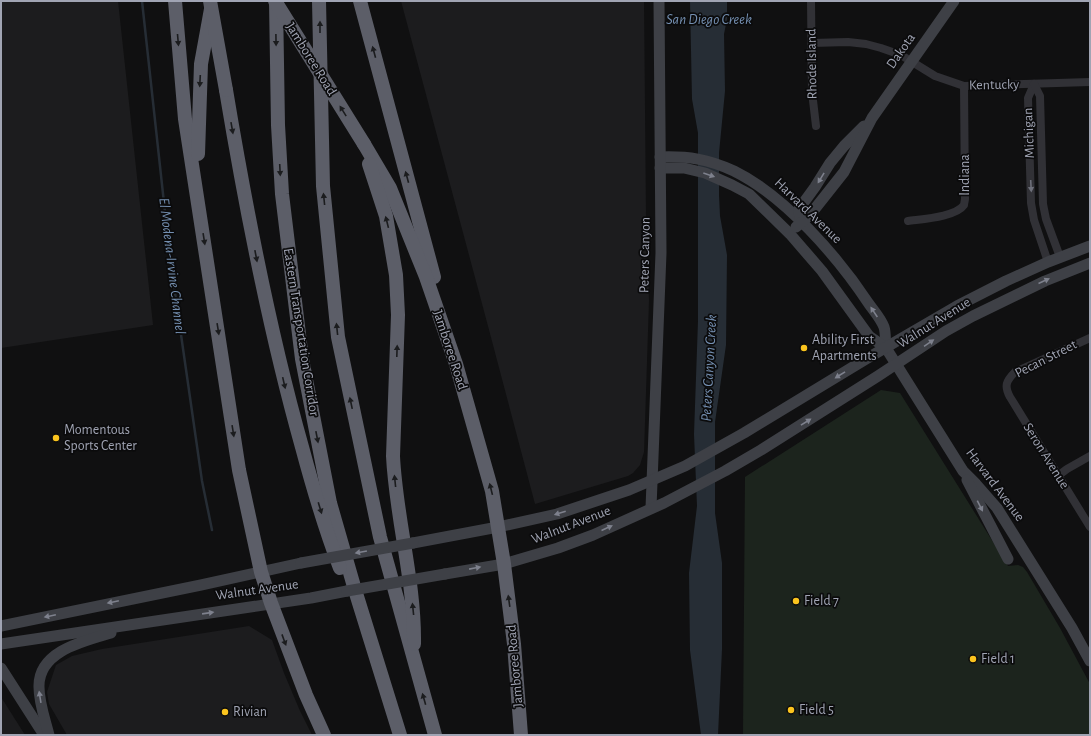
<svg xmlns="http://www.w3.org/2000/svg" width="1091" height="736" font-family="'Alegreya Sans',sans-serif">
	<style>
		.built { fill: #1c1c1e }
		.green { fill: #1c241d }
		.water { fill: #262d35 }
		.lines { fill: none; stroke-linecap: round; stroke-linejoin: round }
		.stream { stroke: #262d35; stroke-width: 2.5 }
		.street { stroke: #313136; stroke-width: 8 }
		.secondary { stroke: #3e4046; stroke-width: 11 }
		.highway { stroke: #5c5e68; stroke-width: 14 }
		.secondary-bridge { stroke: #3e4046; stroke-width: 11 }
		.highway-bridge { stroke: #5c5e68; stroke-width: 14 }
		.oneway { fill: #1b1c1e }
		.oneway2 { fill: #7e818d }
		.oneway3 { fill: #6e707b }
		.poi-dot { fill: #fbc41e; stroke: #0b0b0c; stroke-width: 1.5 }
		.labels { text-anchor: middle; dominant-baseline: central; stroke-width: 3.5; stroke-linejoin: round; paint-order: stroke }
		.street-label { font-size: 14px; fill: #a0a4b3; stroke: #0b0b0c }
		.poi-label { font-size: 14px; fill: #a0a4b3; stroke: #0b0b0c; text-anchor: start }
		.water-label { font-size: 15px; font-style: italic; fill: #748fb1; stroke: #0b0b0c }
	</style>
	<rect width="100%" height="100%" fill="#101011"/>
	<g class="built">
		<path d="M1 1H118L153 325 1 348Z"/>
		<path d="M401 1H644L646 218 649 301 644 452 640 465 633 473 628 476 535 504 488 326Z"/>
		<path d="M249 626 272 640 284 673 300 711 312 735H67L49 704 47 692 56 665 72 656 102 649Z"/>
		<path d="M1 697 25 735H1Z"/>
	</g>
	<path class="green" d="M881 390 900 393 1008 566 1018 565 1023 567 1027 572 1060 628 1090 684V735H743L745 477Z"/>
	<path class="water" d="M690 1H727V19L724 34 725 91 719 153V195L720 216 727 255 726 345 715 422V513L722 563V649L718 735H701L690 650 689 573 697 506 694 434 698 321V133L692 99Z"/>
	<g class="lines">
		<path class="stream" d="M142 1 170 258 202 481 212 530"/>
		<g class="street">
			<path d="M811 1 812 92 816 126"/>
			<path d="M812 43 848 42 866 44 881 48 901 55 935 76 964 86 1090 82"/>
			<path d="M1034 84 1028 98 1031 203 1034 220 1048 262"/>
			<path d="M1034 84 1040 96 1043 204 1046 219 1060 257"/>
			<path d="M908 221C921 219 956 217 964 205 964 204 965 200 965 199L964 86"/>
			<path d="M1090 338 1015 372C1006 381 1004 386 1010 397L1090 527"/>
			<path d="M1059 475 1067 469 1090 456"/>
		</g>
		<g class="secondary">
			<path d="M660 157C688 156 708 159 734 171 785 196 838 257 869 304 874 311 881 319 884 327 886 333 885 342 886 348"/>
			<path d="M660 168H684L705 173 732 185 749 194 790 234 822 271 869 336 886 348 963 471 976 484 997 508 1072 628 1090 661"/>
			<path d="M800 222 799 209 815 187 830 163 844 146 864 126"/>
			<path d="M796 227 810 215 844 172 872 118 954 1"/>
			<path d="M967 480 1008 559"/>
			<path d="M651 508 661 253 659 1"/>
			<path d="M413 543 498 527 557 514 629 490 685 466 744 433 866 359 957 306 1006 281 1048 262 1090 246"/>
			<path d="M445 574 504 564 558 548 593 535 664 503 725 471 761 450 878 376 946 331 973 316 1045 281 1090 263"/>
			<path d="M1 626 201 585 301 563"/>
			<path d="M1 644 311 598 347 591"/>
			<path d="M1 668 44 735"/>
			<path d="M49 735C45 719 39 703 39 687 38 651 84 641 111 633"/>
		</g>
		<g class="highway">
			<path d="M175 1 185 119 239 470 261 572 271 603 306 695 324 735"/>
			<path d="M276 1 278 125 282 194 302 359 330 503 355 590 400 735"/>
			<path d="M319 1 323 186 338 337 380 537 435 735"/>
			<path d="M360 1 434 277"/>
			<path d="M226 90C246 210 269 330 302 447 313 488 325 529 340 568"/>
			<path d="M364 144 390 188 426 277 456 364 492 491 504 564 514 644 521 735"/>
			<path d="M198 154 201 64 211 9"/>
			<path d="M369 164 386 216 396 275 398 315 393 456C396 519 415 581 414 644"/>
		</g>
		<g class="secondary-bridge">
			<path d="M301 563 413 543"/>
			<path d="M347 591 445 574"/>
		</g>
		<g class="highway-bridge">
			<path d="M210 1 226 90"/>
			<path d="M275 1 364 144"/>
		</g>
	</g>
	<defs><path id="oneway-solid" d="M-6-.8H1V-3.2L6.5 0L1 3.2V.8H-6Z"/></defs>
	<g class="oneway">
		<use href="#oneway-solid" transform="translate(320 27) rotate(-90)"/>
		<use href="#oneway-solid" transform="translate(178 40) rotate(85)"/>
		<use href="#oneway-solid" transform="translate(276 40) rotate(89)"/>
		<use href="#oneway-solid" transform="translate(374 52) rotate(-105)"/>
		<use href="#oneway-solid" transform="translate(200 81) rotate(93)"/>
		<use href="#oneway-solid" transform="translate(343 111) rotate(-122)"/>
		<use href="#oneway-solid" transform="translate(232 128) rotate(80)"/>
		<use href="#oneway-solid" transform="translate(280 170) rotate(87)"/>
		<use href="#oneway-solid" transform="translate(407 177) rotate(-105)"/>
		<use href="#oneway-solid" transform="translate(324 199) rotate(-96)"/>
		<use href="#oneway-solid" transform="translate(387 222) rotate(-104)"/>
		<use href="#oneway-solid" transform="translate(204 239) rotate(81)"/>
		<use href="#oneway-solid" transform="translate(256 256) rotate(79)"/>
		<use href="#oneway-solid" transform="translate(218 329) rotate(81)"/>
		<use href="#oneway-solid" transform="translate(337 329) rotate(-96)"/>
		<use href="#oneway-solid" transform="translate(397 351) rotate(-88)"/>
		<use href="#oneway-solid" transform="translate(284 383) rotate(77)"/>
		<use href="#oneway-solid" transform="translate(351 403) rotate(-102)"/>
		<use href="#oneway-solid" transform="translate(233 431) rotate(81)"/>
		<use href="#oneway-solid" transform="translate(317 437) rotate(79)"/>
		<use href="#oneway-solid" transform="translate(395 481) rotate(-96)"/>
		<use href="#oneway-solid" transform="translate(491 489) rotate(-104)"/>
		<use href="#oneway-solid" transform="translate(320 508) rotate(73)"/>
		<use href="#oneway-solid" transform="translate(509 601) rotate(-98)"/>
		<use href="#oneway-solid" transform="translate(413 609) rotate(-96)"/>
		<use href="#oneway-solid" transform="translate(284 640) rotate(70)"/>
		<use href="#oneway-solid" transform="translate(424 699) rotate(-106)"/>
	</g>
	<g class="oneway2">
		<use href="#oneway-solid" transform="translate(709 175) rotate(19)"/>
		<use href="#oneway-solid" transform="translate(821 178) rotate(121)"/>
		<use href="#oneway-solid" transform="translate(1044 281) rotate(-24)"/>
		<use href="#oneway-solid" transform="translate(874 312) rotate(-124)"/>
		<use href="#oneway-solid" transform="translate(929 343) rotate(-34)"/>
		<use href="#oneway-solid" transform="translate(840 375) rotate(148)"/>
		<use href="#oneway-solid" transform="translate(806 422) rotate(-32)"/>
		<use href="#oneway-solid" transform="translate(980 506) rotate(63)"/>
		<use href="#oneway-solid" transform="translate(560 513) rotate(163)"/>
		<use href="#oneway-solid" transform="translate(607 528) rotate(-24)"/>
		<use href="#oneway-solid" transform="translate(361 552) rotate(170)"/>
		<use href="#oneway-solid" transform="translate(475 568) rotate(-11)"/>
		<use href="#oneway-solid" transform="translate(113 602) rotate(168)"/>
		<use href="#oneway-solid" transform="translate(208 613) rotate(-8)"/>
		<use href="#oneway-solid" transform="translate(50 616) rotate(168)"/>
		<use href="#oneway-solid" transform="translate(40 697) rotate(-99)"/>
	</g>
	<use class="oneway3" href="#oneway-solid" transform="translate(1031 186) rotate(87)"/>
	<g class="poi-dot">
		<circle cx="804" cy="348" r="4"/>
		<circle cx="56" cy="438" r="4"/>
		<circle cx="796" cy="601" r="4"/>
		<circle cx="973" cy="659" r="4"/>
		<circle cx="791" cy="710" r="4"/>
		<circle cx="225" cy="712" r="4"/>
	</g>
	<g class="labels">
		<g class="street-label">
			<text transform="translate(901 51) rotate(-55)">Dakota</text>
			<text transform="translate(311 59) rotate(58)">Jamboree Road</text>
			<text transform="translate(812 64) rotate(-91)">Rhode Island</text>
			<text transform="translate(994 85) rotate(-1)">Kentucky</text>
			<text transform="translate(1029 133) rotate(-92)">Michigan</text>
			<text transform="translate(965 175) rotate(-90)">Indiana</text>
			<text transform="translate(808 211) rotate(44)">Harvard Avenue</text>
			<text transform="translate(645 255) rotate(-89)">Peters Canyon</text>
			<text transform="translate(934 323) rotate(-32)">Walnut Avenue</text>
			<text transform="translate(301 332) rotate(81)">Eastern Transportation Corridor</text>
			<text transform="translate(450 350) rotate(72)">Jamboree Road</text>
			<text transform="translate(1046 359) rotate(-27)">Pecan Street</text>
			<text transform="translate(1046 456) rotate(58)">Seron Avenue</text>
			<text transform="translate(995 485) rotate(53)">Harvard Avenue</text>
			<text transform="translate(571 525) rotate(-21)">Walnut Avenue</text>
			<text transform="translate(257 590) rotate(-8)">Walnut Avenue</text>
			<text transform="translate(515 666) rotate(-95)">Jamboree Road</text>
		</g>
		<g class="poi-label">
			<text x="812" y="340">Ability First<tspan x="812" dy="16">Apartments</tspan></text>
			<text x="64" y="430">Momentous<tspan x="64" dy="16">Sports Center</tspan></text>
			<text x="804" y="601">Field 7</text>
			<text x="981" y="659">Field 1</text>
			<text x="799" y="710">Field 5</text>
			<text x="233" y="712">Rivian</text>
		</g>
		<g class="water-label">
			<text x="709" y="19">San Diego Creek</text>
			<text transform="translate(172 266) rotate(83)">El Modena-Irvine Channel</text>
			<text transform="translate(709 368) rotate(-87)">Peters Canyon Creek</text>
		</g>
	</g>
	<rect width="1091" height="736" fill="none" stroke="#a0a4b3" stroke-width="4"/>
</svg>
